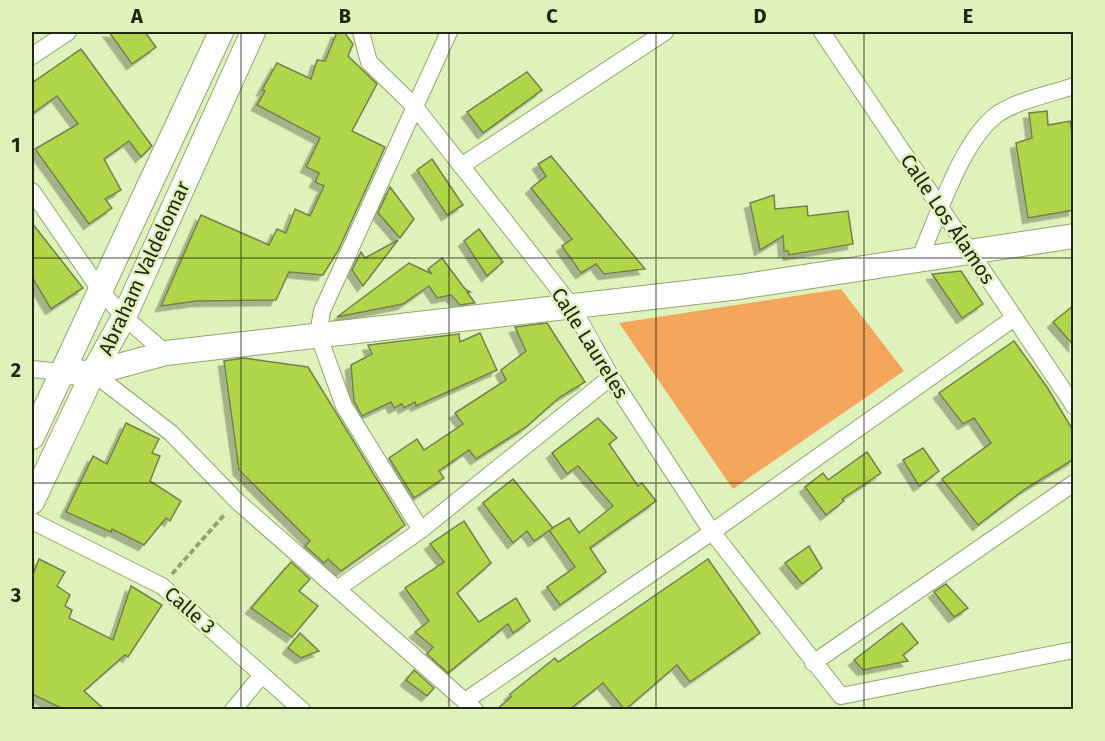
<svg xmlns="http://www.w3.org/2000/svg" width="1105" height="741" font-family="'Fira Sans',sans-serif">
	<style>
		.green { fill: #f3a65c }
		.building { fill: #b0d548; stroke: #71814e; stroke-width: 1.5; filter: url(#shadow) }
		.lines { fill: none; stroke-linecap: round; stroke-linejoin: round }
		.street-casing { stroke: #94a470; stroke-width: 18 }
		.secondary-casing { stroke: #94a470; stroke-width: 26 }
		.path { stroke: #95a379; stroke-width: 4; stroke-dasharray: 6 3; stroke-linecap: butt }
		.street { stroke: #fff; stroke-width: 16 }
		.secondary { stroke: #fff; stroke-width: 24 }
		.grid { fill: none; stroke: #202611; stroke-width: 1.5; stroke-opacity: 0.55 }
		.labels { text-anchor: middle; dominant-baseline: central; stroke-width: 5; stroke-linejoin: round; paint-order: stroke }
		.street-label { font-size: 20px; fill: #202611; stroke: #e0f2bb }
		.neatline { fill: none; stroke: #202611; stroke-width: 2 }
		.grid-label { font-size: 20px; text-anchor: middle; font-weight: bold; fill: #202611 }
	</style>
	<defs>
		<filter id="shadow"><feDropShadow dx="-5.5" dy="5.5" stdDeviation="0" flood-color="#0004"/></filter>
	</defs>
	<rect width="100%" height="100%" fill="#e0f2bb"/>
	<path class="green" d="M841 289 904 371 733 489 619 323Z"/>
	<g class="building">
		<path d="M109 32H145L156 47 132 64Z"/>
		<path d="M337 32H344L353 44 348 56 377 84 352 131 385 147 338 251 323 275 289 272 276 300 197 301 161 306 201 215 269 245 277 229 286 233 295 209 310 216 324 186 315 182 319 173 306 167 320 138 257 105 265 91 262 90 277 63 311 79 317 60 325 61Z"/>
		<path d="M81 49 152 146 141 157 129 141 104 159 121 190 105 199 112 208 89 224 35 149 78 124 57 96 32 114V83Z"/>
		<path d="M527 72 542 90 483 133 467 112Z"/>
		<path d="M1047 111 1048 125 1070 121 1073 139 1074 210 1028 218 1016 143 1032 138 1029 113Z"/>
		<path d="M551 156 645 269 604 274 596 264 581 273 562 246 572 239 531 188 546 176 538 164Z"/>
		<path d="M432 159 463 205 447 215 417 170Z"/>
		<path d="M390 187 414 219 400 238 378 213Z"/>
		<path d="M774 195 775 209 807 206 808 216 848 211 853 244 789 255 788 251H784L783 236 760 250 750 203Z"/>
		<path d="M32 223 83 288 51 309 32 277Z"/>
		<path d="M479 229 503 262 487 276 464 241Z"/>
		<path d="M398 240 363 286 352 270 361 252 365 258Z"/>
		<path d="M442 258 465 289 470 292H467L475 303 460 305 451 295 437 298 429 286 403 304 337 317 409 263 432 274 428 269Z"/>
		<path d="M961 271 983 304 962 318 932 274Z"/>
		<path d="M1074 305V346L1053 322Z"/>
		<path d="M547 323 585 382 560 397 526 427 476 459 469 450 439 471 444 478 414 498 389 458 417 439 424 450 463 424 455 413 506 380 501 370 526 351 515 327Z"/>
		<path d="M480 333 497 370 416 406 415 402 404 408 402 404 394 408 391 402 362 416 354 401 351 365 372 354 368 345 459 334 460 342Z"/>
		<path d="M1014 341 1047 387 1074 432V459L1025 489 978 525 942 479 991 443 974 418 963 424 939 393Z"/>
		<path d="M244 358 308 367 405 525 341 571 328 559 324 563 305 546 310 541 239 470 224 361Z"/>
		<path d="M598 418 617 438 609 444 638 486 642 483 656 501 590 548 606 572 560 605 547 587 575 567 549 530 569 518 579 533 613 506 578 466 567 474 552 453Z"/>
		<path d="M126 423 159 439 152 453 160 456 150 481 181 501 170 521 166 518 144 545 112 529 111 532 66 512 93 456 107 464Z"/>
		<path d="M923 448 939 471 919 486 903 460Z"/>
		<path d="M867 452 881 473 842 499 844 501 826 515 805 487 823 473 828 480Z"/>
		<path d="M513 479 553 528 534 541 527 531 513 543 483 503Z"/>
		<path d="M464 521 491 563 457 593 479 622 516 598 530 621 513 633 508 624 448 673 427 654 433 647 415 632 429 621 405 588 444 562 430 544Z"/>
		<path d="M809 546 822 568 802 584 785 563Z"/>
		<path d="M39 559 65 572 57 586 70 595 65 606 72 610 69 618 113 640 131 586 162 605 128 657 125 655 84 691 105 710H65L32 694V577Z"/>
		<path d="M708 559 760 633 690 682 677 665 625 710 603 683 569 710H496L511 697 510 694 555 658 558 662Z"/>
		<path d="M291 562 310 579 299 591 318 606 292 637 251 608Z"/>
		<path d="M946 584 968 608 954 617 934 592Z"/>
		<path d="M902 623 918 643 903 655 908 661 863 670 854 660Z"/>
		<path d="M300 633 319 651 301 658 288 648Z"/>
		<path d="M414 670 434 688 427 696 406 680Z"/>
	</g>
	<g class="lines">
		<g class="street-casing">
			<g id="street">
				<path d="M361 32 369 62 415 107 571 305 611 377 712 532 841 696 1074 650"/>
				<path d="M822 32 1074 406"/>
				<path d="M32 56 68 32"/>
				<path d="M461 166 665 32"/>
				<path d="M32 191 100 290 124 317 166 353"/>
				<path d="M918 262C937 219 962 138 999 113 1020 100 1050 94 1074 86"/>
				<path d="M32 369 62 372"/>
				<path d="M93 373 171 433 237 501 475 710"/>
				<path d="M32 521 162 586 302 710"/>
				<path d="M421 530 344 406 318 334 322 311 449 32"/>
				<path d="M337 589 421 530 611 377"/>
				<path d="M813 663 1074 483"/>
				<path d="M465 701 712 532 1014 318"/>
				<path d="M233 710 262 675"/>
			</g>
		</g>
		<g class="secondary-casing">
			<g id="secondary">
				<path d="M62 372 93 373 166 353 739 287 1074 236"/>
				<path d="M32 437 221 32"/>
				<path d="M32 502 93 373 124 317 253 32"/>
			</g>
		</g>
		<path class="path" d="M172 574 225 514"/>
		<use href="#street" class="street"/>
		<use href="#secondary" class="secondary"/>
	</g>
	<path class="grid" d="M241 32V710M449 32V710M656 32V710M864 32V710M32 258H1074M32 483H1074"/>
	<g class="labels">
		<g class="street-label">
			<text transform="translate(948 219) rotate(56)">Calle Los Álamos</text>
			<text transform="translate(144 268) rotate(-65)">Abraham Valdelomar</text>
			<text transform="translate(590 343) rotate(58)">Calle Laureles</text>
			<text transform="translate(190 610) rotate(41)">Calle 3</text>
		</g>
	</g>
	<rect width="1105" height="741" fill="none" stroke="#e0f2bb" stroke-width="66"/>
	<rect x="33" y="33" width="1039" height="675" class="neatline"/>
	<g class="grid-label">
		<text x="137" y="23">A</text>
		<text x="345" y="23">B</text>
		<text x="552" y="23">C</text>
		<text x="760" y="23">D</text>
		<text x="968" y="23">E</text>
		<text x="16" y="152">1</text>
		<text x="16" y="377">2</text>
		<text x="16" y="602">3</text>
	</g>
</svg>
